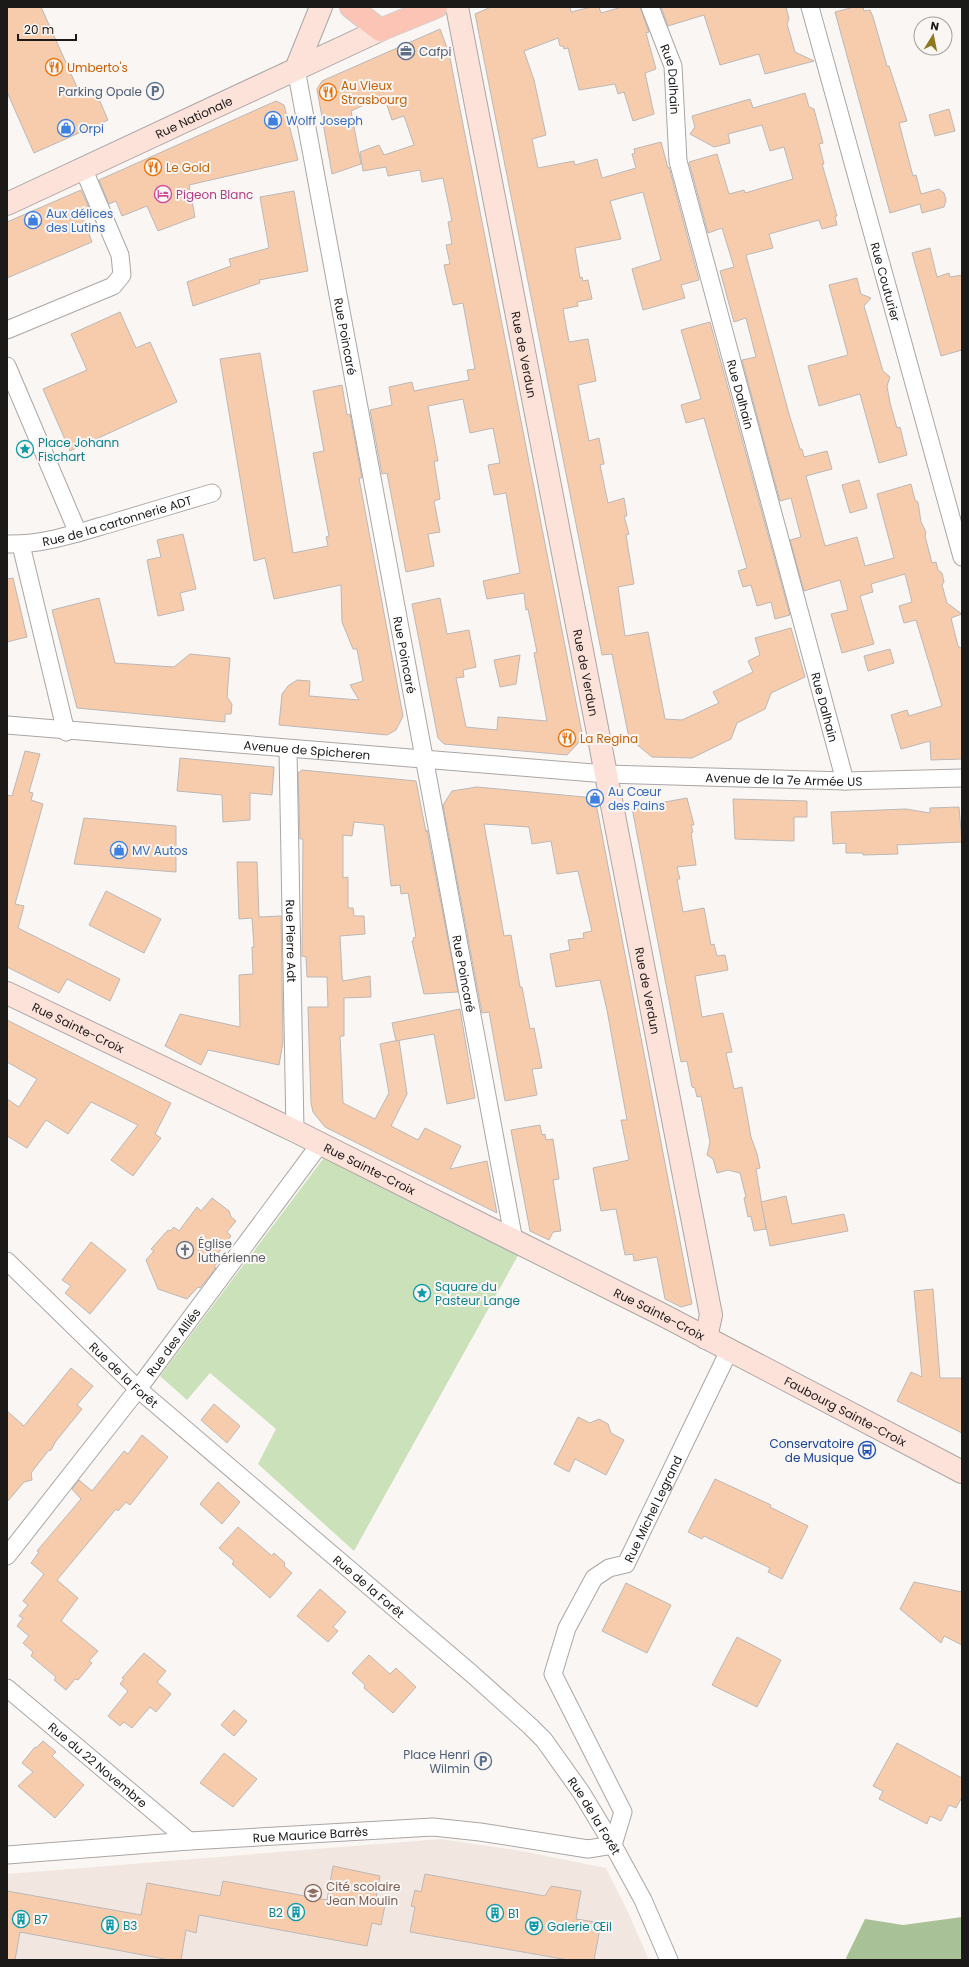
<svg xmlns="http://www.w3.org/2000/svg" width="969" height="1967" font-family="Poppins,sans-serif">
	<style>
		.built { fill: #f2e7e0 }
		.green { fill: #cae1b9 }
		.forest { fill: #a8c196 }
		.building { fill: #f7ccad; stroke: #bcb8b6 }
		.lines { fill: none; stroke-linecap: round; stroke-linejoin: round }
		.street-casing { stroke: #aaa6a4; stroke-width: 19 }
		.secondary-casing { stroke: #aaa6a4; stroke-width: 24 }
		.primary-casing { stroke: #d2d1d1; stroke-width: 24 }
		.street { stroke: #fff; stroke-width: 17 }
		.secondary { stroke: #fde2da; stroke-width: 22 }
		.primary { stroke: #fbc4b4; stroke-width: 22 }
		.labels { text-anchor: middle; dominant-baseline: central; stroke-width: 4; stroke-linejoin: round; paint-order: stroke }
		.service-label { font-size: 12px; fill: #4e5e75; stroke: #faf6f3; text-anchor: end }
		.food-label { font-size: 12px; fill: #c56008; stroke: #faf6f3; text-anchor: start }
		.street-label { font-size: 12px; fill: #1c1a19; stroke: #faf6f3 }
		.shop-label { font-size: 12px; fill: #366cbe; stroke: #faf6f3; text-anchor: start }
		.hotel-label { font-size: 12px; fill: #b23c85; stroke: #faf6f3; text-anchor: start }
		.culture-label { font-size: 12px; fill: #0d838f; stroke: #faf6f3; text-anchor: start }
		.worship-label { font-size: 12px; fill: #5b616d; stroke: #faf6f3; text-anchor: start }
		.transit-label { font-size: 12px; fill: #164399; stroke: #faf6f3; text-anchor: end }
		.education-label { font-size: 12px; fill: #785e54; stroke: #faf6f3; text-anchor: start }
	</style>
	<rect width="100%" height="100%" fill="#faf6f3"/>
	<path class="built" d="M441 1839 522 1851 606 1868 628 1912 649 1960H7V1874Z"/>
	<path class="green" d="M326 1155 521 1250 354 1551 258 1464 276 1429 210 1373 187 1400 160 1376Z"/>
	<path class="forest" d="M962 1917V1960H847L846 1958 865 1919 903 1925Z"/>
	<g class="building">
		<path d="M7 7H41L81 96 95 90 108 120 34 153 7 92Z"/>
		<path d="M491 7H570L571 12 591 7H599L601 13 622 7H640L649 32 646 33 656 69 645 73 654 114 633 121 624 92 618 94 615 84 579 90 568 48 564 49 563 46H560L558 38 524 51 534 80 546 135 532 139 538 168 574 161 575 165 597 159 602 178 636 168 632 154 635 153 634 149 661 142 668 168 669 167 699 280 681 285 685 298 643 310 632 269 661 260 643 192 610 201 621 239 575 248 580 278 582 277 583 281 588 280 592 299 577 302 578 306 563 309 569 342 588 339 596 381 578 385 589 441 599 438 604 464 600 465 608 503 624 498 627 516H624L629 534 626 535 634 584 618 587 625 636 648 632 665 719 682 720 719 703 713 692 753 672 748 661 760 655 755 638 791 628 805 677 771 693 765 709 737 723 731 739 692 758 652 757 629 738 612 654 602 655 475 14Z"/>
		<path d="M661 7H786L789 19 787 24 795 52 814 61 765 74 759 54 720 65 704 15 668 26Z"/>
		<path d="M854 7H863L864 11 870 10 873 17 887 66H889L907 121 899 123 913 176 916 175 921 194 939 189 944 193 946 200 944 207 922 213 920 204 890 213 835 12Z"/>
		<path d="M440 29 449 53 583 738 567 755 444 744 438 738 412 604 440 598 447 634 469 630 476 667 463 670 464 677 456 678 466 727 497 730 498 717 547 721 534 653 537 652 528 609 526 610 524 593 487 599 483 581 520 573 506 493 494 495 488 465 500 463 493 428 470 433 463 399 428 406 438 461H434L440 499 434 501 440 532 428 534 434 566 406 572 387 473 382 474 370 410 392 405 389 387 412 382 414 391 469 380 467 370 475 369 463 303 453 305 444 265 450 264 446 245 452 244 448 222 452 221 443 178 422 182 420 170 388 176 386 167 363 171 360 152 379 145 384 155 414 145 404 116 392 120 384 96 351 111 361 164 332 174 317 89 322 81Z"/>
		<path d="M805 93 809 107 814 109 823 143 819 144 824 164H822L837 216H835L837 225 822 229 819 220 769 234 773 248 746 255 789 414 800 449H802L804 457 827 451 832 469 806 476 825 546 857 537 865 566 894 558 877 494 911 484 915 500 918 502 921 522 926 532 925 536 932 563 936 562 938 570 942 573 944 582 942 585 947 603 962 614 951 618 958 646 962 649V759L931 760 930 741 901 749 891 715 907 710 909 716 942 706 916 620 904 623 899 606 912 602 905 574 871 584 873 592 860 596 874 644 842 653 831 614 848 610 840 580 804 591 790 540 801 537 791 498 780 501 742 360 756 357 746 318 734 322 720 271 734 267 722 228 708 233 689 162 717 154 729 194 744 190 745 193 793 179 784 147 770 151 762 125 728 134 730 143 714 147 690 134 695 127 692 116 750 99 753 108Z"/>
		<path d="M276 101 284 105 298 160 189 185 195 217 158 231 147 206 122 216 116 201 109 204 99 180Z"/>
		<path d="M949 109 955 131 935 136 929 115Z"/>
		<path d="M81 190 91 212 82 216 92 242 7 278V222Z"/>
		<path d="M294 191 308 271 259 280 260 283 193 306 187 282 231 266 229 259 269 248 260 197Z"/>
		<path d="M930 248 937 277 949 273 950 277 962 275V350L941 356 912 253Z"/>
		<path d="M857 278 861 294 871 298 864 306 883 371 890 377 887 386 890 403 897 428 900 427 907 455 879 463 860 394 819 406 808 366 848 355 829 285Z"/>
		<path d="M120 312 136 348 150 342 177 402 70 451 43 389 87 370 71 334Z"/>
		<path d="M710 322 790 615 775 619 771 602 757 606 751 585 743 587 738 571 747 568 704 418 686 423 681 405 701 399 681 330Z"/>
		<path d="M260 353 293 553 328 546 326 537 329 536 313 453 324 451 313 391 342 385 347 415 350 414 362 478H359L403 716 396 730 387 735 279 725 282 694 288 686 297 680 310 681 309 696 359 700 350 685 363 681 357 649H353L342 622 341 585 274 599 265 558 254 561 220 359Z"/>
		<path d="M859 480 867 508 850 513 842 485Z"/>
		<path d="M183 534 196 589 180 593 184 610 158 616 147 560 161 557 157 540Z"/>
		<path d="M13 578 27 637 7 642V579Z"/>
		<path d="M99 598 115 663 174 667 190 654 230 658 227 697 232 704 231 714H225V722L77 708 52 610Z"/>
		<path d="M890 649 894 663 868 671 864 656Z"/>
		<path d="M520 655 516 684 500 687 494 660Z"/>
		<path d="M25 751 40 754 29 792 33 793 31 800 43 804 15 904 24 906 18 928 120 979 110 1001 67 979 59 993 7 967V795L12 796Z"/>
		<path d="M180 758 274 767 272 795 250 793V820L223 822 222 795 177 791Z"/>
		<path d="M302 770 416 781 426 832 427 830 458 992 424 994 412 941H414L413 938 416 937 408 893 401 894 400 885 391 886 384 825 354 822 352 836 343 835V878L348 877V908H353L354 916H364L365 934 340 936 342 976 343 981 370 976 371 997 344 998V1036H340L343 1103 375 1119 389 1093 380 1044 399 1040 407 1094 391 1126 418 1140 425 1128 461 1146 450 1169 487 1161 497 1213 325 1127 313 1112 311 1103 308 1007H328L327 977H307L306 957 302 956 303 839H300L298 773Z"/>
		<path d="M477 787 595 798 692 1304 681 1307 665 1299 657 1257 634 1261 633 1254 625 1255 616 1209 601 1211 593 1168 629 1160 621 1120H627L607 1010 600 980 556 987 550 954 570 950 568 940 584 938 583 933 592 931 578 871 557 874 551 841 532 844 529 827 484 824 504 936 511 935 520 987H522L530 1029 534 1028 542 1068 532 1069 537 1095 505 1101 489 1012 482 1013 443 805 452 791Z"/>
		<path d="M687 798 694 825H691L693 832 691 833 696 865 677 867 680 879H677L683 912 704 908 711 945 714 944 717 956 725 955 728 970 695 976 702 1017 723 1013 732 1052 726 1053 734 1089 742 1087 751 1137 757 1154 760 1168 756 1169 766 1229 754 1231 751 1216 748 1217 744 1198 746 1197 740 1173 728 1170 717 1173 713 1159 707 1155 710 1142 701 1096 697 1097 695 1088 692 1087 687 1061 681 1062 632 808Z"/>
		<path d="M733 799 807 801V817H794V841L735 839Z"/>
		<path d="M959 807 962 842 897 845 898 854 863 855V853H846V843L833 844 831 812 906 809 930 813V808Z"/>
		<path d="M84 818 176 826V872L74 864Z"/>
		<path d="M237 862H257L259 917 281 916 283 1042 279 1065 208 1050 201 1065 165 1046 180 1014 240 1027 239 975 253 974 252 947H254L252 918 239 919Z"/>
		<path d="M106 891 161 919 144 953 89 925Z"/>
		<path d="M460 1009 475 1098 447 1104 434 1034 396 1041 392 1023Z"/>
		<path d="M7 1020 171 1103 155 1134 161 1138 133 1176 111 1160 138 1125 91 1102 68 1134 46 1120 27 1148 7 1136V1099L19 1107 37 1079 7 1062Z"/>
		<path d="M540 1125 542 1135 545 1134 546 1140 553 1139 559 1179 553 1180 561 1231 553 1232 549 1240 530 1231 511 1130Z"/>
		<path d="M786 1196 792 1224 844 1214 848 1231 770 1246 761 1202Z"/>
		<path d="M212 1198 229 1211 231 1217 236 1221 227 1232 231 1236 214 1259 218 1262 214 1267 216 1268 200 1288 198 1287 187 1299 158 1289 146 1260 154 1251 151 1249 168 1230 170 1231 174 1227 179 1231 197 1207 201 1211Z"/>
		<path d="M91 1242 126 1270 90 1314 65 1293 71 1286 62 1280Z"/>
		<path d="M933 1289 940 1378H962V1433L897 1401 911 1372 922 1377 914 1291Z"/>
		<path d="M71 1368 93 1386 77 1405 82 1409 56 1441 51 1450 48 1451 31 1473 32 1480 24 1482 7 1502V1411L24 1426Z"/>
		<path d="M214 1404 240 1426 227 1443 201 1420Z"/>
		<path d="M578 1417 590 1423 599 1419 608 1424 611 1433 624 1440 606 1475 575 1459 569 1472 554 1464Z"/>
		<path d="M142 1435 168 1457 130 1505 126 1502 118 1511 116 1509 57 1580 78 1598 61 1621 98 1651 89 1661 92 1663 78 1680 75 1679 66 1690 54 1680 56 1677 31 1656 33 1652 23 1643 29 1636 17 1626 23 1618 19 1616 28 1605 23 1601 44 1574 31 1563 39 1552 37 1551 81 1499 72 1489 79 1480 92 1491 124 1451 128 1454Z"/>
		<path d="M715 1479 771 1505 770 1507 808 1526 782 1579 768 1572 770 1568 704 1536 702 1539 688 1532Z"/>
		<path d="M218 1482 240 1502 222 1524 200 1504Z"/>
		<path d="M238 1527 272 1556 274 1553 285 1563 284 1566 292 1573 270 1598 232 1564 234 1561 219 1548Z"/>
		<path d="M914 1582 962 1592V1645L944 1636 941 1643 900 1609Z"/>
		<path d="M626 1583 671 1605 647 1653 602 1631Z"/>
		<path d="M320 1589 346 1612 333 1627 338 1631 328 1642 297 1616Z"/>
		<path d="M737 1637 781 1660 757 1707 712 1685Z"/>
		<path d="M144 1653 166 1671 157 1682 171 1694 156 1712 150 1707 132 1728 124 1722 120 1726 108 1716 128 1691 120 1684 124 1679 122 1678Z"/>
		<path d="M369 1655 390 1674 396 1668 416 1687 393 1713 364 1688 365 1685 352 1673Z"/>
		<path d="M234 1710 247 1721 234 1736 221 1725Z"/>
		<path d="M43 1741 56 1752 52 1756 84 1785 55 1818 18 1786 33 1772 22 1763 35 1747 36 1748Z"/>
		<path d="M897 1743 962 1778V1797L956 1808 949 1805 941 1821 930 1816 927 1824 879 1799 883 1791 873 1786Z"/>
		<path d="M224 1753 257 1779 233 1807 200 1783Z"/>
		<path d="M333 1866 380 1876 375 1904 385 1905 381 1925 372 1923 367 1946 199 1915 196 1933 186 1930 181 1960H170L20 1932 15 1960H7V1891L141 1915 147 1883 220 1896 223 1881 327 1900Z"/>
		<path d="M425 1874 545 1896 551 1886 581 1891 576 1919 601 1923 594 1960H568L410 1932 415 1907 411 1906 415 1890 421 1892Z"/>
	</g>
	<g class="lines">
		<g class="street-casing">
			<g id="street">
				<path id="s1" d="M650 7 673 66 678 161 845 781"/>
				<path id="s2" d="M810 7 962 557"/>
				<path id="s3" d="M296 69 514 1241"/>
				<path d="M7 330 113 286 122 275 120 255 83 168"/>
				<path d="M7 366 78 533"/>
				<path id="s4" d="M7 544C43 545 78 533 112 523 145 513 179 503 212 493"/>
				<path d="M21 545 66 732"/>
				<path id="s5" d="M7 725 606 774 845 781 962 778"/>
				<path id="s6" d="M288 750 295 1131"/>
				<path id="s7" d="M7 1261 138 1389 472 1674 530 1726 544 1740 581 1792 613 1845 643 1900 669 1960"/>
				<path id="s8" d="M7 1556 138 1389 320 1144"/>
				<path id="s9" d="M7 1688 189 1841"/>
				<path id="s10" d="M613 1845 623 1812 553 1674 567 1628 594 1578 609 1568 626 1564 729 1351"/>
				<path id="s11" d="M7 1855 189 1841 433 1827 480 1832 588 1849 613 1845"/>
			</g>
		</g>
		<g class="secondary-casing">
			<g id="secondary">
				<path id="s12" d="M457 7 711 1315 706 1338"/>
				<path d="M296 69 321 7"/>
				<path id="s13" d="M7 204 380 30"/>
				<path id="s14" d="M7 993 295 1131 661 1314 962 1472"/>
			</g>
		</g>
		<g class="primary-casing">
			<path id="primary" d="M351 7 380 30 436 7"/>
		</g>
		<use href="#street" class="street"/>
		<use href="#secondary" class="secondary"/>
		<use href="#primary" class="primary"/>
	</g>
	<defs>
		<g id="office-ring" transform="scale(0.9)"><circle r="9.5" fill="#faf6f3" stroke="#5c6f8a" stroke-width="1.5"/><path d="M-6-3h4V-5.5h4V-3h4V5H-6ZM-1-4.5V-3h2v-1.5ZM-6 0V1H6V0Z" fill="#5c6f8a"/></g>
		<g id="restaurant-ring" transform="scale(0.9)"><circle r="9.5" fill="#faf6f3" stroke="#e8710a" stroke-width="1.5"/><path d="M-5-6h1v4h1v-4h1v4h1v-4h1v5L-1.5 .5V6h-2V.5L-5-1ZM5-6V6H3V1.5H1.5Q1.5-4 5-6Z" fill="#e8710a"/></g>
		<g id="parking-ring" transform="scale(0.9)"><circle r="9.5" fill="#faf6f3" stroke="#5c6f8a" stroke-width="1.5"/><path d="M-3.5-5.5H1a3.5 3.5 0 0 1 0 7H-1V5.5H-3.5ZM-1-3.4V-.6H.8a1.4 1.4 0 0 0 0-2.8Z" fill="#5c6f8a"/></g>
		<g id="shop-ring" transform="scale(0.9)"><circle r="9.5" fill="#faf6f3" stroke="#3f7fe0" stroke-width="1.5"/><path d="M-5-2.5h2.3a2.7 3.5 0 0 1 5.4 0H5L5.5 6h-11ZM-1.5-2.5h3a1.5 2.3 0 0 0-3 0Z" fill="#3f7fe0"/></g>
		<g id="hotel-ring" transform="scale(0.9)"><circle r="9.5" fill="#faf6f3" stroke="#d1479c" stroke-width="1.5"/><path d="M-6-4.5h1.5V1H6V5H4.5V3h-9V5H-6ZM-4 0a1.8 1.8 0 1 1 3.6 0ZM.5 0V-2.5h3Q6-2.5 6 0Z" fill="#d1479c"/></g>
		<g id="sight-ring" transform="scale(0.9)"><circle r="9.5" fill="#faf6f3" stroke="#0f9aa8" stroke-width="1.5"/><path d="M0-6L1.8-2.2L6-1.7L2.9 1.2L3.7 5.4L0 3.3L-3.7 5.4L-2.9 1.2L-6-1.7L-1.8-2.2Z" fill="#0f9aa8"/></g>
		<g id="church-ring" transform="scale(0.9)"><circle r="9.5" fill="#faf6f3" stroke="#6b7280" stroke-width="1.5"/><path d="M-1.2-6h2.4v3.5h3.3v2.4h-3.3V6h-2.4V-.1h-3.3v-2.4h3.3Z" fill="#6b7280"/></g>
		<g id="bus-ring" transform="scale(0.9)"><circle r="9.5" fill="#faf6f3" stroke="#1a4fb4" stroke-width="1.5"/><path d="M-5-6H5V4H4V6H2V4H-2V6H-4V4H-5ZM-3.5-4V0h7V-4ZM-3.5 1.2v1.5H-2V1.2ZM2 1.2v1.5H3.5V1.2Z" fill="#1a4fb4"/></g>
		<g id="school-ring" transform="scale(0.9)"><circle r="9.5" fill="#faf6f3" stroke="#8d6e63" stroke-width="1.5"/><path d="M0-5L7-2L0 1L-7-2ZM-4 1L0 2.5L4 1V4Q0 6-4 4Z" fill="#8d6e63"/></g>
		<g id="building-ring" transform="scale(0.9)"><circle r="9.5" fill="#faf6f3" stroke="#0f9aa8" stroke-width="1.5"/><path d="M-4-6H4V6H1V3H-1V6H-4ZM-2.5-4.3h1.7v1.8h-1.7ZM.8-4.3h1.7v1.8H.8ZM-2.5-1h1.7V.8h-1.7ZM.8-1h1.7V.8H.8Z" fill="#0f9aa8"/></g>
		<g id="theatre-ring" transform="scale(0.9)"><circle r="9.5" fill="#faf6f3" stroke="#0f9aa8" stroke-width="1.5"/><path d="M-5-5.5Q0-4 5-5.5V0Q5 5 0 6Q-5 5-5 0ZM-3.3-2.5H-1v1.5H-3.3ZM1-2.5H3.3v1.5H1ZM-2.8 1Q0 5.5 2.8 1Z" fill="#0f9aa8"/></g>
	</defs>
	<g fill-rule="evenodd">
		<use href="#office-ring" x="406" y="51"/>
		<use href="#restaurant-ring" x="54" y="67"/>
		<use href="#parking-ring" x="155" y="91"/>
		<use href="#restaurant-ring" x="328" y="92"/>
		<use href="#shop-ring" x="273" y="120"/>
		<use href="#shop-ring" x="66" y="128"/>
		<use href="#restaurant-ring" x="153" y="167"/>
		<use href="#hotel-ring" x="163" y="194"/>
		<use href="#shop-ring" x="33" y="220"/>
		<use href="#sight-ring" x="25" y="449"/>
		<use href="#restaurant-ring" x="567" y="738"/>
		<use href="#shop-ring" x="595" y="798"/>
		<use href="#shop-ring" x="119" y="850"/>
		<use href="#church-ring" x="185" y="1250"/>
		<use href="#sight-ring" x="422" y="1293"/>
		<use href="#bus-ring" x="867" y="1450"/>
		<use href="#parking-ring" x="483" y="1761"/>
		<use href="#school-ring" x="313" y="1893"/>
		<use href="#building-ring" x="296" y="1912"/>
		<use href="#building-ring" x="495" y="1913"/>
		<use href="#building-ring" x="21" y="1919"/>
		<use href="#building-ring" x="110" y="1925"/>
		<use href="#theatre-ring" x="534" y="1926"/>
	</g>
	<g class="labels">
		<g class="service-label">
			<text x="419" y="51" text-anchor="start">Cafpi</text>
			<text x="142" y="91">Parking Opale</text>
			<text x="470" y="1754">Place Henri<tspan x="470" dy="14">Wilmin</tspan></text>
		</g>
		<g class="food-label">
			<text x="67" y="67">Umberto's</text>
			<text x="341" y="85">Au Vieux<tspan x="341" dy="14">Strasbourg</tspan></text>
			<text x="166" y="167">Le Gold</text>
			<text x="580" y="738">La Regina</text>
		</g>
		<g class="street-label">
			<text stroke="none"><textPath href="#s1" startOffset="76">Rue Dalhain</textPath></text>
			<text stroke="none"><textPath href="#s13" startOffset="206">Rue Nationale</textPath></text>
			<text stroke="none"><textPath href="#s2" startOffset="285">Rue Couturier</textPath></text>
			<text stroke="none"><textPath href="#s3" startOffset="272">Rue Poincaré</textPath></text>
			<text stroke="none"><textPath href="#s12" startOffset="354">Rue de Verdun</textPath></text>
			<text stroke="none"><textPath href="#s1" startOffset="400">Rue Dalhain</textPath></text>
			<text stroke="none"><textPath href="#s4" startOffset="113">Rue de la cartonnerie ADT</textPath></text>
			<text stroke="none"><textPath href="#s3" startOffset="596">Rue Poincaré</textPath></text>
			<text stroke="none"><textPath href="#s12" startOffset="678">Rue de Verdun</textPath></text>
			<text stroke="none"><textPath href="#s1" startOffset="724">Rue Dalhain</textPath></text>
			<text stroke="none"><textPath href="#s5" startOffset="301">Avenue de Spicheren</textPath></text>
			<text stroke="none"><textPath href="#s5" startOffset="779">Avenue de la 7e Armée US</textPath></text>
			<text stroke="none"><textPath href="#s6" startOffset="191">Rue Pierre Adt</textPath></text>
			<text stroke="none"><textPath href="#s3" startOffset="920">Rue Poincaré</textPath></text>
			<text stroke="none"><textPath href="#s12" startOffset="1002">Rue de Verdun</textPath></text>
			<text stroke="none"><textPath href="#s14" startOffset="79">Rue Sainte-Croix</textPath></text>
			<text stroke="none"><textPath href="#s14" startOffset="403">Rue Sainte-Croix</textPath></text>
			<text stroke="none"><textPath href="#s14" startOffset="727">Rue Sainte-Croix</textPath></text>
			<text stroke="none"><textPath href="#s8" startOffset="271">Rue des Alliés</textPath></text>
			<text stroke="none"><textPath href="#s7" startOffset="163">Rue de la Forêt</textPath></text>
			<text stroke="none"><textPath href="#s14" startOffset="937">Faubourg Sainte-Croix</textPath></text>
			<text stroke="none"><textPath href="#s10" startOffset="391">Rue Michel Legrand</textPath></text>
			<text stroke="none"><textPath href="#s7" startOffset="487">Rue de la Forêt</textPath></text>
			<text stroke="none"><textPath href="#s9" startOffset="119">Rue du 22 Novembre</textPath></text>
			<text stroke="none"><textPath href="#s7" startOffset="811">Rue de la Forêt</textPath></text>
			<text stroke="none"><textPath href="#s11" startOffset="304">Rue Maurice Barrès</textPath></text>
		</g>
		<g class="shop-label">
			<text x="286" y="120">Wolff Joseph</text>
			<text x="79" y="128">Orpi</text>
			<text x="46" y="213">Aux délices<tspan x="46" dy="14">des Lutins</tspan></text>
			<text x="608" y="791">Au Cœur<tspan x="608" dy="14">des Pains</tspan></text>
			<text x="132" y="850">MV Autos</text>
		</g>
		<g class="hotel-label">
			<text x="176" y="194">Pigeon Blanc</text>
		</g>
		<g class="culture-label">
			<text x="38" y="442">Place Johann<tspan x="38" dy="14">Fischart</tspan></text>
			<text x="435" y="1286">Square du<tspan x="435" dy="14">Pasteur Lange</tspan></text>
			<text x="283" y="1912" text-anchor="end">B2</text>
			<text x="508" y="1913">B1</text>
			<text x="34" y="1919">B7</text>
			<text x="123" y="1925">B3</text>
			<text x="547" y="1926">Galerie Œil</text>
		</g>
		<g class="worship-label">
			<text x="198" y="1243">Église<tspan x="198" dy="14">luthérienne</tspan></text>
		</g>
		<g class="transit-label">
			<text x="854" y="1443">Conservatoire<tspan x="854" dy="14">de Musique</tspan></text>
		</g>
		<g class="education-label">
			<text x="326" y="1886">Cité scolaire<tspan x="326" dy="14">Jean Moulin</tspan></text>
		</g>
	</g>
	<rect width="969" height="1967" fill="none" stroke="#1c1a19" stroke-width="16"/>
	<g transform="translate(933 36) rotate(10)"><circle r="19" fill="#faf6f3" stroke="#a19e9c"/>
	<path d="M0-3L7 15L0 10L-7 15Z" fill="#8f781e"/>
	<text y="-6" font-size="11" font-weight="bold" text-anchor="middle" fill="#1c1a19">N</text>
	</g>
	<path d="M18 34v6h58v-6" fill="none" stroke="#1c1a19" stroke-width="2"/>
	<text x="24" y="34" font-size="12" fill="#1c1a19" stroke="#faf6f3" stroke-width="3" paint-order="stroke">20 m</text>
</svg>
